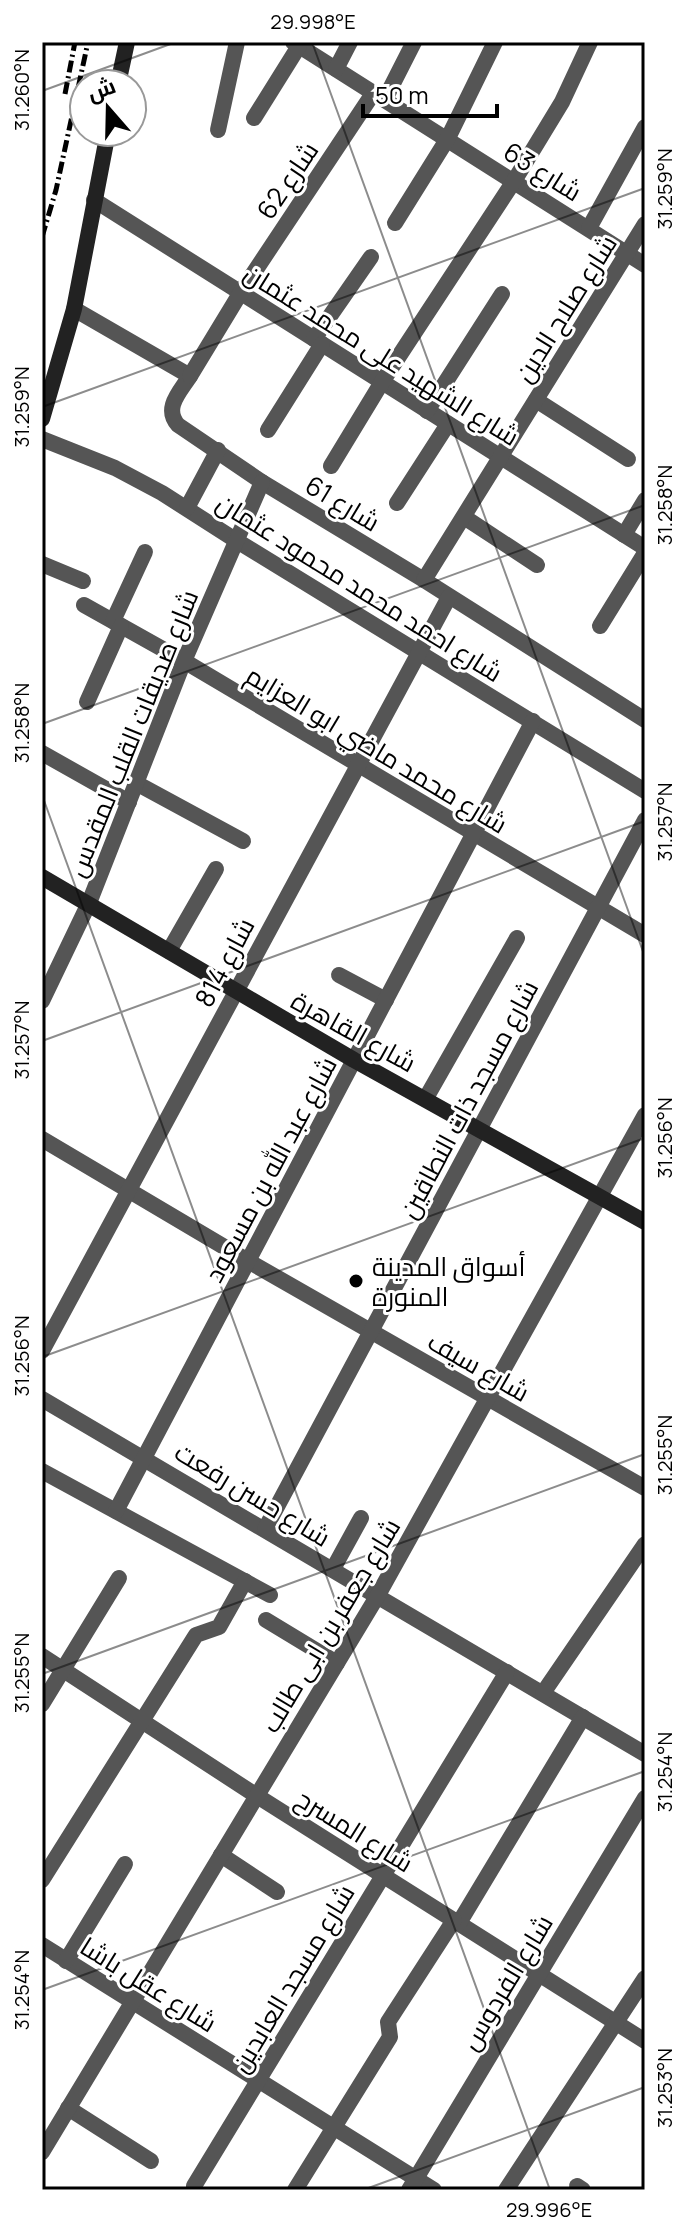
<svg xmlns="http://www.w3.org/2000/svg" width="687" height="2232" font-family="Manrope,Cairo,sans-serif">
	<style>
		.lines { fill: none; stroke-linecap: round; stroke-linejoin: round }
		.street { stroke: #555; stroke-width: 16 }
		.secondary { stroke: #222; stroke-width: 16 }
		.rail { stroke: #000; stroke-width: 5; stroke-dasharray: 12 4 2 4; stroke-linecap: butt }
		.ticks { fill: none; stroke: #000; stroke-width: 2; stroke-opacity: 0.45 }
		.poi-dot { fill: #000; stroke: #fff; stroke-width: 3 }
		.labels { text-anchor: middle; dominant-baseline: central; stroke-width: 6; stroke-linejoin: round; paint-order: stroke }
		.street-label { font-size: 26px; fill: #000; stroke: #fff }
		.poi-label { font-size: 26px; fill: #000; stroke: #fff; text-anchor: start }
		.neatline { fill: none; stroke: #000; stroke-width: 3 }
		.ticks-label { font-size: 20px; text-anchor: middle; fill: #000 }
	</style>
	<rect width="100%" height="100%" fill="#fff"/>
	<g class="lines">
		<g class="street">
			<path d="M293 42 645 265"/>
			<path d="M336 69 350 42"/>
			<path d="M385 99 414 42"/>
			<path d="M254 118 299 46"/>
			<path d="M218 130 237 42"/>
			<path d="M94 200 645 548"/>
			<path d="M395 223 448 138 495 42"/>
			<path d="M589 228 645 127"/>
			<path d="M74 309 190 376C180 392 163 408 178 425L262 482 424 580 645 720"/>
			<path d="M314 339 371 257"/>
			<path d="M190 376 241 292 374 92"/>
			<path d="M536 400 628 459"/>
			<path d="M427 411 502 294"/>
			<path d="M268 430 322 344"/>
			<path d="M42 439 115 468 162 493 237 541 645 791"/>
			<path d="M331 466 382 382 514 181 562 102 590 42"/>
			<path d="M397 503 448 424"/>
			<path d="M187 508 218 450"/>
			<path d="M464 517 537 565"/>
			<path d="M624 535 645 500"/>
			<path d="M42 564 83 581"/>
			<path d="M424 580 645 224"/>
			<path d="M84 605 184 661 645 935"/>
			<path d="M113 621 145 552"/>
			<path d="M600 626 645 553"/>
			<path d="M87 702 121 626"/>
			<path d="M42 753 129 802"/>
			<path d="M136 783 243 841"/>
			<path d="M169 951 216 869"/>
			<path d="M339 975 386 1000"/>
			<path d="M42 1001 89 903 184 661 262 482"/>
			<path d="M426 1098 517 938"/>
			<path d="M42 1139 248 1261 645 1488"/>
			<path d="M42 1351 449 597"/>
			<path d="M42 1399 645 1754"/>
			<path d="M42 1471 270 1595"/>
			<path d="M116 1511 533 721"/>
			<path d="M265 1529 645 820"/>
			<path d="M333 1569 361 1518"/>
			<path d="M266 1620 337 1663"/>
			<path d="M42 1656 257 1796 645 2041"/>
			<path d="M543 1693 645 1544"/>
			<path d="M42 1704 119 1578"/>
			<path d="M221 1855 277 1892"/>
			<path d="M42 1880 196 1635 219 1627 245 1581"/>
			<path d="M459 1923 583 1717"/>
			<path d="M42 1945 434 2190"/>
			<path d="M66 1961 125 1864"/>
			<path d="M68 2108 151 2161"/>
			<path d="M42 2152 378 1595 645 1115"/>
			<path d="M194 2186 507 1672"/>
			<path d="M577 2186 583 2190"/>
			<path d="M295 2190 390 2037 388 2022 454 1920"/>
			<path d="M409 2190 645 1798"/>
			<path d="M506 2190 645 1978"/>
		</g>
		<g class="secondary">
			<path d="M118 84 127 42"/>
			<path d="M42 419 74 309 108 132"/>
			<path d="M42 877 354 1060 645 1222"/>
		</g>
		<g class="rail">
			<path d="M65 94 75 42"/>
			<path d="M42 237 56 190 88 42"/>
		</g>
	</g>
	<path class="ticks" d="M312 42 645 957M42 91 176 42M42 407 645 188M42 724 645 505M42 795 550 2190M42 1041 645 821M42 1357 645 1138M42 1674 645 1454M42 1990 645 1771M363 2190 645 2087"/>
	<circle class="poi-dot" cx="356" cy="1281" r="8"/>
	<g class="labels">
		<g class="street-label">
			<text transform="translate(543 171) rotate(32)">شارع 63</text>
			<text transform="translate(287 180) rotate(-56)">شارع 62</text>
			<text transform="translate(565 308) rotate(-58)">شارع صلاح الدين</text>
			<text transform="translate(382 354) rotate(32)">شارع الشهيد على محمد عثمان</text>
			<text transform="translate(343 503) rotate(31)">شارع 61</text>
			<text transform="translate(360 587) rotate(32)">شارع احمد محمد محمود عثمان</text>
			<text transform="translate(132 733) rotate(-68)">شارع صديقات القلب المقدس</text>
			<text transform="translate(377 749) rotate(31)">شارع محمد ماضي ابو العزايم</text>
			<text transform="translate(224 962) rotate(-62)">شارع 814</text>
			<text transform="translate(354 1031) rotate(29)">شارع القاهرة</text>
			<text transform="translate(468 1099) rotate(-62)">شارع مسجد ذات النطاقين</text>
			<text transform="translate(270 1169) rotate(-62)">شارع عبد الله بن مسعود</text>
			<text transform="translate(479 1366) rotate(30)">شارع سيف</text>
			<text transform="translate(253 1494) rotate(31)">شارع حسن رفعت</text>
			<text transform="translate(330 1625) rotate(-59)">شارع جعفر بن ابى طالب</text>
			<text transform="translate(355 1830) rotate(32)">شارع المسرح</text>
			<text transform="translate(292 1978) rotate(-59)">شارع مسجد العابدين</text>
			<text transform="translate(506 1982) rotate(-59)">شارع الفردوس</text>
			<text transform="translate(149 1984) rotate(32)">شارع عقل باشا</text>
		</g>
		<g class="poi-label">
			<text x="372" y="1266">أسواق المدينة<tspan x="372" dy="30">المنورة</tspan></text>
		</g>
	</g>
	<rect width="687" height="2232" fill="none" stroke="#ffffff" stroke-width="88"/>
	<g transform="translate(108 108) rotate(340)"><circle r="38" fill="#ffffff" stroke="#999999" stroke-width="2"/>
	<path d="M0-6L14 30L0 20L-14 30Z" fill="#000000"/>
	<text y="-12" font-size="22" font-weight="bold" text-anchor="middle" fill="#000000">ش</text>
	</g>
	<path d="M363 104v12h134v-12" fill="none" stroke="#000000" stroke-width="4"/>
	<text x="375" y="104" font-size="24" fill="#000000" stroke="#ffffff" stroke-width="6" paint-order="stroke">50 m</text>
	<rect x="44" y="44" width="599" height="2144" class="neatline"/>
	<g class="ticks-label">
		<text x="313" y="29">29.998°E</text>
		<text transform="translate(22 90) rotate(-90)" y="7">31.260°N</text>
		<text transform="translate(665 189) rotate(-90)" y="7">31.259°N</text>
		<text transform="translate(22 407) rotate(-90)" y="7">31.259°N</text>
		<text transform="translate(665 505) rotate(-90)" y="7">31.258°N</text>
		<text transform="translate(22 723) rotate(-90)" y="7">31.258°N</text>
		<text transform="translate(665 822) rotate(-90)" y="7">31.257°N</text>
		<text transform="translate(22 1040) rotate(-90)" y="7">31.257°N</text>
		<text transform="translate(665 1138) rotate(-90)" y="7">31.256°N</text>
		<text transform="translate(22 1356) rotate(-90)" y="7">31.256°N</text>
		<text transform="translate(665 1455) rotate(-90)" y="7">31.255°N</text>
		<text transform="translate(22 1673) rotate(-90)" y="7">31.255°N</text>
		<text transform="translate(665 1772) rotate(-90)" y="7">31.254°N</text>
		<text transform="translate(22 1990) rotate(-90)" y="7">31.254°N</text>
		<text transform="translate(665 2088) rotate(-90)" y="7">31.253°N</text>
		<text x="549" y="2217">29.996°E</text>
	</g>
</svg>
